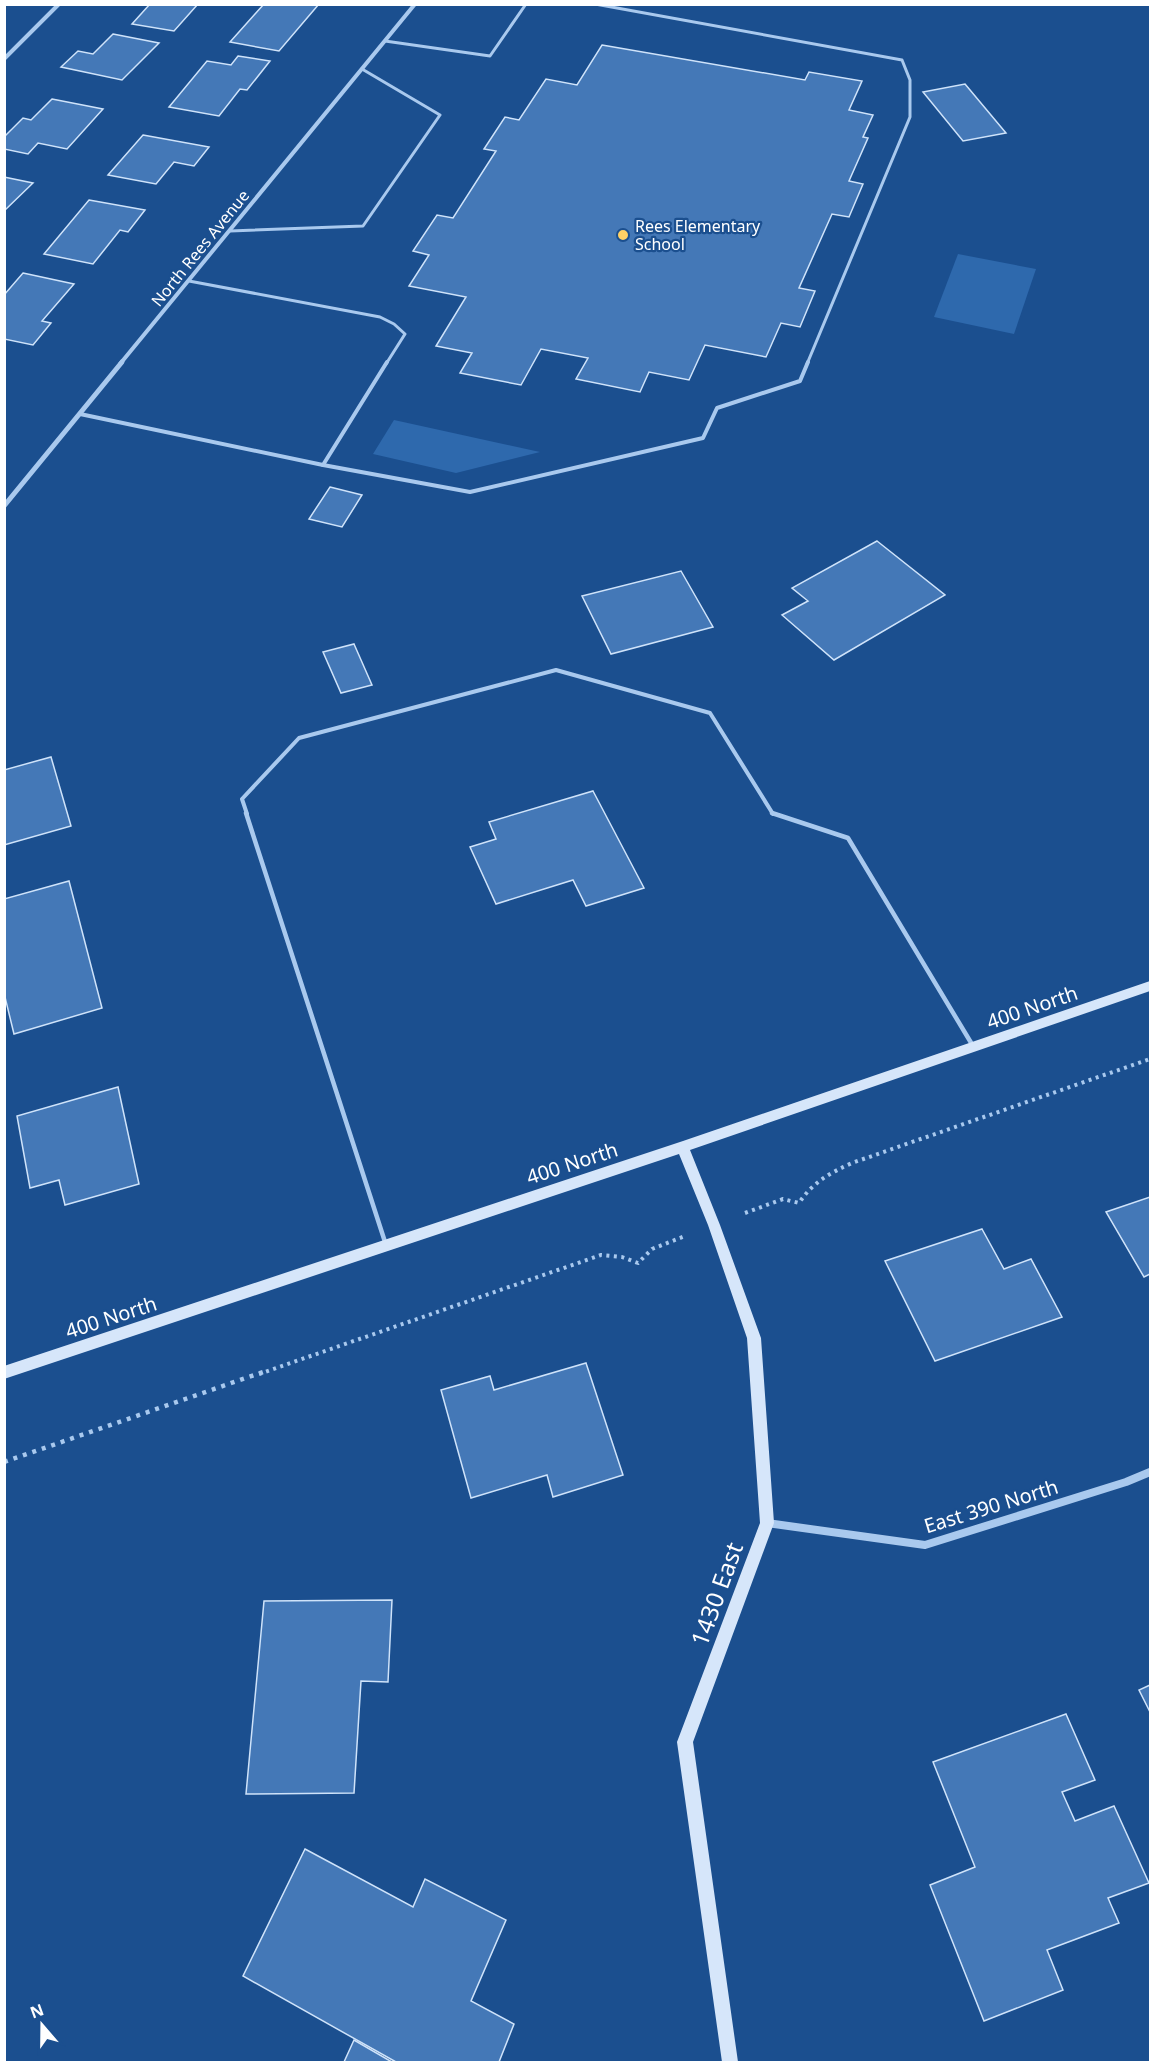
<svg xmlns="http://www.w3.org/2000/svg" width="1155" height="2067" font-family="'Noto Sans',sans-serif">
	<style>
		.green { fill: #2e69ad }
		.building { fill: #4478b7; stroke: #cfe3fa; stroke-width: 1.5 }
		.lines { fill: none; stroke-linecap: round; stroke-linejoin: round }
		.path-far1 { stroke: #a9c9ee; stroke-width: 4; stroke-dasharray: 3 4.5; stroke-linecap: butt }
		.path { stroke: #a9c9ee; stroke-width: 4.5; stroke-dasharray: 4 6; stroke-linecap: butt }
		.lane-far2 { stroke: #a9c9ee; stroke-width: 3 }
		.lane-far1 { stroke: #a9c9ee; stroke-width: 4 }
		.lane { stroke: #a9c9ee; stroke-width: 4.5 }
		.street-far2 { stroke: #a9c9ee; stroke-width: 4 }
		.street-far1 { stroke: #a9c9ee; stroke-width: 5 }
		.street { stroke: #a9c9ee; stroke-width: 8 }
		.secondary { fill: #d6e6fa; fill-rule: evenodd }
		.poi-dot { fill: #ffd166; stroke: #1b4f8f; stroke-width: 2 }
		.labels { text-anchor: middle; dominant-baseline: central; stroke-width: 4.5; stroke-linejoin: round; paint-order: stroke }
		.far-poi-label { font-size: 16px; fill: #fff; stroke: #1b4f8f; text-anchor: start }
		.far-street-label { font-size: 16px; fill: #fff; stroke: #1b4f8f }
		.street-label { font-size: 20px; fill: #fff; stroke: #1b4f8f }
		.near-street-label { font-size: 24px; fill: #fff; stroke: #1b4f8f }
	</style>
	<rect width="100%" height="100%" fill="#1b4f8f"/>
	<g class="green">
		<path d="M958 254 1036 269 1014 334 934 317Z"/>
		<path d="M394 420 540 452 456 473 373 454Z"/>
	</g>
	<g class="building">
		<path d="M150 4H198L174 31 132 24Z"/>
		<path d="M264 4H319L279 51 230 42Z"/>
		<path d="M113 34 159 43 122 80 61 67 78 51 93 54Z"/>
		<path d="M602 45 805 80 809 72 862 81 849 110 873 115 863 137 868 138 849 181 863 184 849 217 832 214 799 288 815 291 800 327 781 323 766 357 705 345 689 380 649 372 640 392 576 379 588 358 541 349 521 385 460 373 472 353 436 346 466 297 409 286 429 255 413 251 437 215 453 218 496 151 484 149 505 117 519 120 546 79 577 85Z"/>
		<path d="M238 56 270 61 247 90 240 89 219 116 169 107 207 61 231 65Z"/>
		<path d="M965 84 1006 133 963 141 923 92Z"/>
		<path d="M52 99 103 109 67 149 38 143 28 154 4 149V137L23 118 31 120Z"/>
		<path d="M143 135 209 147 194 166 174 162 156 184 108 175Z"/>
		<path d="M4 177 33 183 4 211Z"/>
		<path d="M89 200 145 210 128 232 120 230 93 264 44 254Z"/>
		<path d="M23 273 74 284 42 321 51 323 33 345 4 339V295Z"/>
		<path d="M330 487 362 495 342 527 309 519Z"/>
		<path d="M877 541 945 595 834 660 782 615 808 601 792 588Z"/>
		<path d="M681 571 713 627 611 654 582 596Z"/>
		<path d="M354 644 372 685 341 693 323 652Z"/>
		<path d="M51 757 71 826 4 845V770Z"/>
		<path d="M593 791 644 888 586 906 573 880 496 904 470 847 496 839 489 822Z"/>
		<path d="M69 881 102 1008 14 1034 4 993V899Z"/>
		<path d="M118 1087 139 1184 65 1205 59 1180 30 1188 17 1116Z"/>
		<path d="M1150 1197V1274L1144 1277 1106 1212Z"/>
		<path d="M982 1229 1004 1269 1031 1259 1062 1317 935 1361 885 1261Z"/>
		<path d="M586 1363 623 1475 553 1497 547 1475 471 1498 441 1390 490 1376 494 1390Z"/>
		<path d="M392 1600 388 1682 361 1681 354 1793 246 1794 264 1601Z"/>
		<path d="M1150 1685V1712L1139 1690Z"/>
		<path d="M1066 1714 1095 1780 1062 1792 1075 1821 1114 1806 1149 1883 1108 1898 1119 1923 1047 1950 1063 1990 984 2021 930 1885 975 1867 933 1762Z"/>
		<path d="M305 1849 413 1907 425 1879 506 1920 471 2001 514 2024 499 2062H396L243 1976Z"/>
		<path d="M354 2040 392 2062H344Z"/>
	</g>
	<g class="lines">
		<g class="path-far1">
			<path d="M745 1213 783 1199 799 1203C813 1182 830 1173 852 1163L1150 1059"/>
			<path d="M259 1374 601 1255 622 1257 638 1263 652 1249 685 1236"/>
		</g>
		<path class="path" d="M4 1462 263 1372"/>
		<g class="lane-far2">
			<path d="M595 4 902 60 910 80V117L807 364"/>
			<path d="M385 41 490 56 526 4"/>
			<path d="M230 231 363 226 440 115 362 69"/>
			<path d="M189 281 380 317 394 324 405 334 386 364"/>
		</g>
		<g class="lane-far1">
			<path d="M80 414 323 465 387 362"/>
			<path d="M323 465 470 492 703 438 717 408 800 381 808 362"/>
			<path d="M247 814 242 799 299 738 556 670 710 713 773 814"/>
		</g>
		<g class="lane">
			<path d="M246 813 386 1245"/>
			<path d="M772 813 848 838 973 1046"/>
		</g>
		<g class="street-far2">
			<path d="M4 59 59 4"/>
			<path d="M120 364 415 4"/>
		</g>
		<path class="street-far1" d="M4 506 122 362"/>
		<path class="street" d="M767 1523 925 1545 1126 1482 1150 1472"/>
		<path class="secondary" d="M1150 981V991L690 1150 720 1225 761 1338 774 1523 693 1742 738 2062H722L677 1742 760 1523 747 1338 708 1225 679 1154 4 1379V1366L683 1141Z"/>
	</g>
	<circle class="poi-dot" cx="623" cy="235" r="6"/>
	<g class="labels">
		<g class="far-poi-label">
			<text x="635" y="226">Rees Elementary<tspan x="635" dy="18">School</tspan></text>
		</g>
		<g class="far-street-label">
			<text transform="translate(200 248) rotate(-51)">North Rees Avenue</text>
		</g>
		<g class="street-label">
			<text transform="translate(1032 1007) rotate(-19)">400 North</text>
			<text transform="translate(572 1163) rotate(-18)">400 North</text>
			<text transform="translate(111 1317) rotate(-18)">400 North</text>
			<text transform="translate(991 1506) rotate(-17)">East 390 North</text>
		</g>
		<g class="near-street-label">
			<text transform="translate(716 1594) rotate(-70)">1430 East</text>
		</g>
	</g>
	<rect width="1155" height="2067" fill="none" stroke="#ffffff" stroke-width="12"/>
	<g transform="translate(42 2025) rotate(340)" stroke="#1b4f8f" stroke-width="4.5" paint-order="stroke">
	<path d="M0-4.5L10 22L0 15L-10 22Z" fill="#ffffff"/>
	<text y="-9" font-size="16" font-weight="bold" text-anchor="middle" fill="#ffffff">N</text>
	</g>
</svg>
